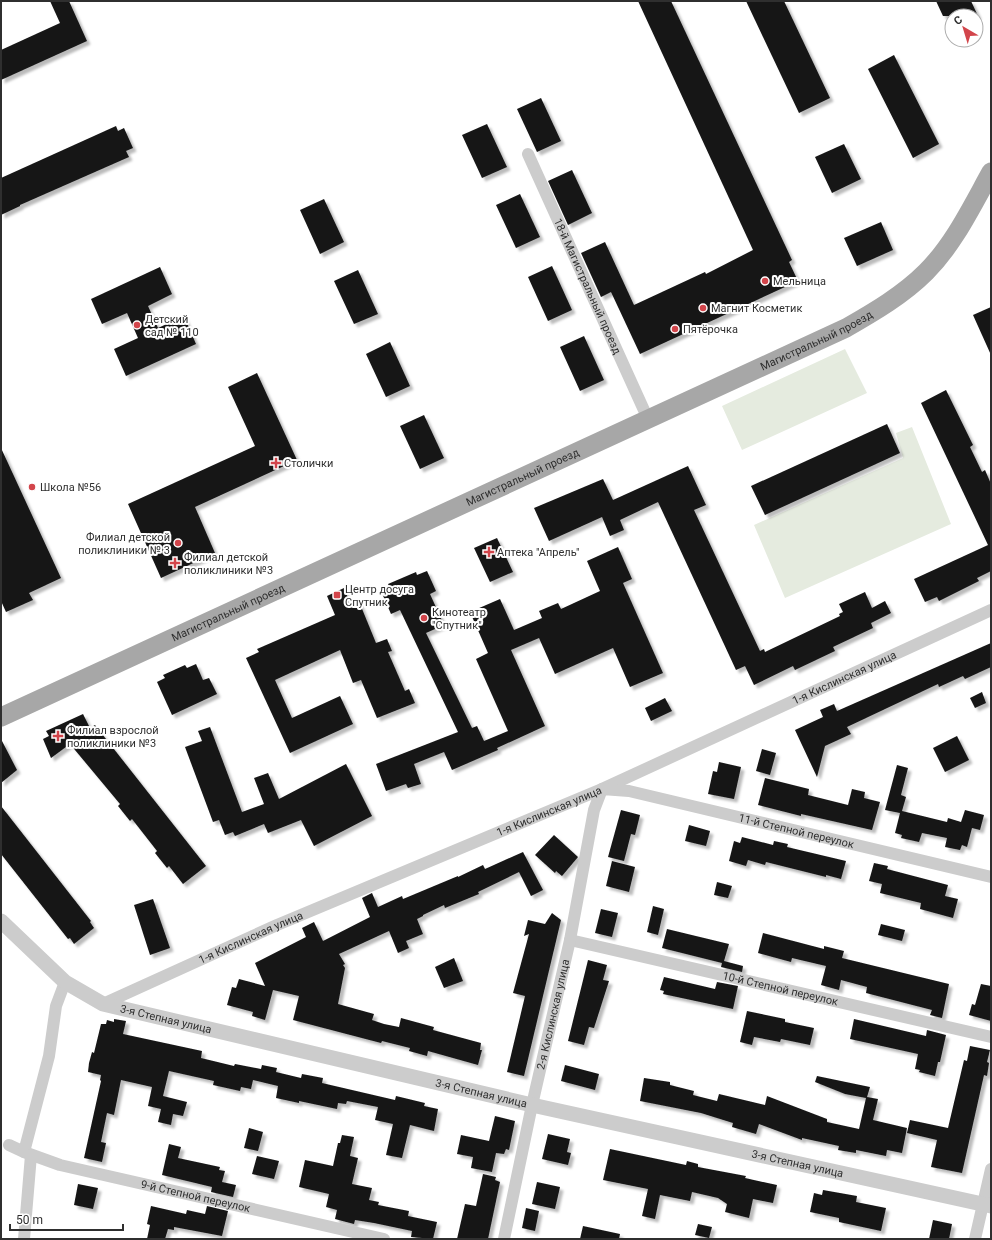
<svg xmlns="http://www.w3.org/2000/svg" width="992" height="1240" font-family="Roboto,sans-serif">
  <style>
    .green { fill: #e5ebdf }
    .building { fill: #161616; filter: url(#shadow) }
    .lines { fill: none; stroke-linecap: round; stroke-linejoin: round }
    .minor { stroke: #ccc; stroke-width: 12 }
    .tertiary { stroke: #ccc; stroke-width: 15 }
    .primary { stroke: #a7a7a7; stroke-width: 19 }
    .poi-dot { fill: #d2454b; stroke: #fff; stroke-width: 1.5 }
    .labels { text-anchor: middle; dominant-baseline: central; stroke-width: 4; stroke-linejoin: round; paint-order: stroke }
    .poi-label { font-size: 11px; fill: #2f2f2f; stroke: #fff; text-anchor: start }
    .street-label { font-size: 11px; fill: #2f2f2f; stroke: #fff }
  </style>
  <defs>
    <filter id="shadow"><feDropShadow dx="3.5" dy="3.5" stdDeviation="1" flood-color="#0004"/></filter>
  </defs>
  <rect width="100%" height="100%" fill="#fff"/>
  <path class="green" d="M845 349 867 393 742 450 722 406Z
    M912 427 951 524 785 598 754 525 903 458 896 433Z"/>
  <path class="building" d="M50 1H69L87 41 1 80V50L60 23Z
    M638 1H671L792 260 789 262 798 281 640 354 611 292 601 297 581 253 605 242 634 305 705 272 706 274 753 250Z
    M746 1H784L830 98 799 113Z
    M936 1H971L978 16H943Z
    M894 55 939 144 913 158 868 69Z
    M541 98 561 141 537 152 517 109Z
    M487 124 507 167 482 178 462 135Z
    M116 126 118 131 124 128 133 148 126 151 129 157 20 205V206L1 215V178Z
    M844 144 861 179 832 193 815 157Z
    M572 170 592 213 568 225 548 181Z
    M520 194 540 237 516 248 496 205Z
    M324 199 344 242 320 254 300 210Z
    M881 222 893 250 857 266 844 238Z
    M552 266 572 310 548 321 528 277Z
    M160 267 172 294 148 306 158 328 184 316 196 344 126 376 114 349 138 338 127 313 102 324 91 299Z
    M358 270 378 314 354 324 334 281Z
    M991 307V355L973 315Z
    M584 336 604 380 580 391 560 347Z
    M390 342 410 386 386 397 366 354Z
    M257 373 297 460 195 507 215 553 161 578 128 504 255 446 228 387Z
    M946 390 973 445 970 447 982 472 985 470 991 484V571L977 578 979 581 939 601 937 597 925 602 914 579 988 545 921 403Z
    M424 415 444 458 420 469 400 426Z
    M887 424 900 453 765 515 751 486Z
    M1 448 61 578 29 593 33 600 6 612 1 601Z
    M688 466 706 505 694 510 760 651 764 649 765 652 840 616 839 614 843 612 839 604 865 592 872 608 885 601 891 613 871 623 873 628 833 647 835 651 795 670 793 666 754 685 745 666 736 670 658 502 620 520 624 530 610 536 602 517 549 541 534 508 603 479 613 500Z
    M497 538 513 572 490 582 474 548Z
    M618 547 632 579 623 583 663 673 630 687 613 648 555 674 539 638 511 650 545 726 497 748 498 750 452 770 444 752 414 764 421 784 408 788 406 784 386 791 376 764 458 732 400 610 391 614 381 591 390 588 388 584 416 572 417 575 427 571 436 591 430 594 444 625 426 633 472 728 477 726 484 741 508 731 476 659 488 653 470 612 500 599 514 630 542 618 539 611 558 603 561 609 600 591 587 561Z
    M344 588 350 603 358 599 376 643 387 639 392 651 388 652 405 691 409 689 415 703 377 718 361 680 353 683 340 650 275 680 292 718 340 696 353 724 290 753 246 658 259 652 257 649 335 615 327 596Z
    M991 643V667L965 679 963 676 939 687 938 684 847 727 851 734 825 746 817 777 795 730 823 717 820 710 834 704 837 711Z
    M196 664 203 680 209 678 217 694 172 715 157 682 165 678 163 675 185 665 187 668Z
    M982 692 986 703 975 708 970 698Z
    M665 698 672 711 651 721 645 708Z
    M83 714 90 728 95 725 206 866 183 884 169 866 167 868 155 853 157 851 132 819 130 821 118 806 120 804 70 744 51 758 43 739 49 736 46 731Z
    M210 727 242 812 264 804 254 778 268 773 279 799 346 764 372 816 314 846 301 820 268 833 264 824 235 836 233 832 225 835 219 820 213 822 185 747 202 741 198 731Z
    M957 736 969 760 945 772 933 748Z
    M1 739 17 770 1 783Z
    M762 749 776 753 770 775 756 771Z
    M719 762 741 767 734 799 708 794 713 771 717 772Z
    M897 765 908 768 901 795 906 797 902 811 947 822 948 818 961 822 965 810 984 815 980 830 972 828 967 847 962 845 960 850 945 847 947 838 922 833 919 842 901 838 902 835 895 833 900 813 885 810Z
    M765 778 809 789 808 795 848 805 852 789 865 792 864 798 880 802 872 830 801 814V816L758 805Z
    M1 806 91 921 90 922 94 928 74 944 70 938 68 939 1 854Z
    M621 810 640 815 635 835 631 834 624 861 608 857Z
    M689 825 710 831 706 846 685 841Z
    M554 835 578 857 562 876 556 871 555 873 535 855Z
    M742 837 773 845 774 841 788 844 787 847 846 861 841 879 826 875V877L766 862 765 865 748 860 746 866 729 861 734 841 740 843Z
    M523 852 543 890 531 896 519 872 478 892 479 894 445 908 444 905 423 915V916L417 919 423 934 406 941 409 948 398 953 389 931 339 954 345 964 343 965 345 968 338 1004 374 1014 372 1020 384 1024 399 1027 401 1018 434 1027 433 1030 481 1043 480 1050H482L478 1065 428 1051 427 1056 409 1051 410 1048 382 1041 381 1043 293 1020 299 996 273 990 265 1020 252 1016 253 1012 227 1005 232 987 236 988 239 979 265 986 255 963 306 937 302 928 314 922 323 941 370 917 362 898 372 893 378 907 402 896 403 899 458 876V877L483 865 485 869Z
    M612 861 635 867 629 892 606 886Z
    M874 863 888 866 887 869 948 885 945 896 958 899 953 918 920 909 921 903 880 893 882 884 869 881Z
    M717 882 732 886 728 898 714 895Z
    M153 899 170 948 150 955 134 905Z
    M653 906 664 909 658 935 647 932Z
    M601 909 618 913 612 937 595 933Z
    M552 913 561 920 524 1076 507 1072 525 996 513 993 529 934 524 936 528 920 545 924Z
    M881 924 905 930 902 941 878 935Z
    M667 929 729 944 724 961 743 966 742 972 721 967 722 963 662 948Z
    M763 933 824 949V946L844 951 842 958 949 984 942 1018 930 1015 932 1010 866 993 867 987 841 980 839 990 821 985 826 966 792 958 791 962 758 953Z
    M454 958 463 981 444 988 435 967Z
    M588 960 607 965 603 980 609 981 594 1028 589 1027 584 1045 568 1041Z
    M664 977 715 989 717 982 738 986 733 1009 663 994 664 991 660 990Z
    M981 984 991 986V1021L969 1015 972 1004 975 1005Z
    M747 1011 785 1019V1022L814 1028 810 1045 781 1039 780 1042 754 1037 752 1045 740 1042Z
    M114 1019 126 1021 123 1034 202 1051 201 1058 234 1066 235 1064 261 1069 262 1065 277 1068 276 1072 301 1078 302 1074 323 1078 322 1083 395 1100 396 1096 425 1103 424 1106 438 1109 434 1131 410 1125 402 1158 386 1155 393 1124 375 1120 378 1107 347 1101 346 1104 338 1103 337 1109 299 1101V1103L276 1098 278 1086 253 1080 251 1089 241 1087 240 1091 213 1085 214 1081 169 1071 163 1096 187 1102 183 1116 173 1114 171 1125 158 1122 161 1109 148 1106 152 1087 121 1080 114 1115 107 1113 101 1142 106 1143 102 1162 84 1158 101 1081 100 1080 101 1075 88 1072 89 1063 92 1052 94 1053 101 1024H106L107 1020 114 1022Z
    M854 1019 926 1036 927 1030 946 1035 940 1062H938L935 1076 919 1072 920 1070 915 1069 918 1054 850 1039Z
    M970 1046 990 1050 987 1062 989 1063 987 1076 984 1075 962 1173 931 1167 937 1140 907 1133 910 1120 948 1128 964 1060 967 1061Z
    M565 1065 599 1074 595 1090 561 1081Z
    M817 1076 870 1087 867 1097 878 1099 873 1120 907 1128 902 1153 887 1150 886 1156 856 1150V1153L838 1150 839 1146 802 1138V1140L759 1124 756 1134 732 1127 733 1123 701 1113 640 1101 644 1078 670 1082V1085L694 1091 693 1095 717 1101 719 1094 765 1105 767 1096 827 1119V1122L859 1129 866 1098 845 1094 815 1082Z
    M495 1116 515 1121 509 1150 506 1149 504 1154 496 1153 492 1172 471 1168 473 1157 457 1154 461 1135 489 1141Z
    M249 1128 263 1132 258 1151 244 1148Z
    M548 1134 570 1139 567 1152 571 1153 568 1165 542 1159Z
    M342 1135 354 1137 350 1156 358 1158 352 1184 372 1188 369 1200 379 1202 378 1205 409 1211 408 1216 437 1222 433 1239 411 1237 412 1231 374 1223 355 1220 354 1224 335 1219 337 1210 326 1207 329 1194 299 1187 305 1160 333 1166 338 1143H340Z
    M169 1144 181 1147 178 1158 220 1167 219 1170 225 1171 222 1182 236 1185 233 1197 211 1192 212 1187 162 1175Z
    M610 1149 686 1165 687 1161 698 1164V1167L746 1176 745 1178 777 1185 773 1203 753 1199 749 1218 725 1212 727 1204 718 1198 692 1192 690 1201 660 1195 655 1219 642 1216 648 1189 603 1180Z
    M257 1156 279 1161 274 1179 252 1174Z
    M483 1174 496 1177 495 1180 500 1182 488 1239H457L465 1204 476 1206Z
    M537 1182 560 1187 555 1209 532 1204Z
    M78 1184 98 1188 93 1209 74 1205Z
    M823 1190 857 1196 856 1202 886 1208 881 1231 839 1222V1218L810 1212 814 1193 822 1195Z
    M151 1206 186 1214 187 1210 205 1214 207 1206 228 1211 222 1236 174 1227V1230L168 1229 165 1239H147L150 1225 147 1224Z
    M526 1208 539 1211 535 1231 522 1228Z
    M933 1220 952 1224 949 1239H929Z
    M698 1224 712 1227 709 1238 695 1235Z
    M583 1226 620 1234 619 1239H580Z"/>
  <g class="lines">
    <g class="minor">
      <path id="s1" d="M528 154 648 419"/>
      <path id="s2" d="M570 940 991 1037"/>
      <path id="s3" d="M103 1004 277 925 602 789 991 610"/>
      <path id="s4" d="M9 1145 24 1152 60 1165 384 1239"/>
      <path d="M24 1152 49 1056 56 1006 65 982"/>
      <path d="M24 1239 31 1155"/>
      <path id="s5" d="M504 1239 532 1105 570 940 594 810 602 789 629 791 991 877"/>
      <path d="M975 1239 991 1169"/>
    </g>
    <path class="tertiary" id="s6" d="M1 921 65 982 103 1004 532 1105 991 1206"/>
    <path class="primary" id="s7" d="M1 717 846 328C874 312 903 295 926 272 954 244 972 206 991 172"/>
  </g>
  <g class="poi-dot">
    <circle cx="765" cy="281" r="4"/>
    <circle cx="703" cy="308" r="4"/>
    <circle cx="137" cy="325" r="4"/>
    <circle cx="675" cy="329" r="4"/>
    <path d="M274 457h4v4h4v4h-4v4h-4v-4h-4v-4h4z"/>
    <circle cx="32" cy="487" r="4"/>
    <circle cx="178" cy="543" r="4"/>
    <path d="M487 546h4v4h4v4h-4v4h-4v-4h-4v-4h4z"/>
    <path d="M173 557h4v4h4v4h-4v4h-4v-4h-4v-4h4z"/>
    <rect x="333" y="591" width="8" height="8" rx="2"/>
    <circle cx="424" cy="618" r="4"/>
    <path d="M56 730h4v4h4v4h-4v4h-4v-4h-4v-4h4z"/>
  </g>
  <g class="labels">
    <g class="poi-label">
      <text x="773" y="281">Мельница</text>
      <text x="711" y="308">Магнит Косметик</text>
      <text x="145" y="319">Детский<tspan x="145" dy="13">сад № 110</tspan></text>
      <text x="683" y="329">Пятёрочка</text>
      <text x="284" y="463">Столички</text>
      <text x="40" y="487">Школа №56</text>
      <text x="170" y="537" text-anchor="end">Филиал детской<tspan x="170" dy="13">поликлиники № 3</tspan></text>
      <text x="497" y="552">Аптека "Апрель"</text>
      <text x="184" y="557">Филиал детской<tspan x="184" dy="13">поликлиники №3</tspan></text>
      <text x="345" y="589">Центр досуга<tspan x="345" dy="13">Спутник</tspan></text>
      <text x="432" y="612">Кинотеатр<tspan x="432" dy="13">"Спутник"</tspan></text>
      <text x="67" y="730">Филиал взрослой<tspan x="67" dy="13">поликлиники №3</tspan></text>
    </g>
    <g class="street-label">
      <text stroke="none"><textPath href="#s1" startOffset="145">18-й Магистральный проезд</textPath></text>
      <text stroke="none"><textPath href="#s7" startOffset="898">Магистральный проезд</textPath></text>
      <text stroke="none"><textPath href="#s7" startOffset="574">Магистральный проезд</textPath></text>
      <text stroke="none"><textPath href="#s7" startOffset="250">Магистральный проезд</textPath></text>
      <text stroke="none"><textPath href="#s3" startOffset="810">1-я Кислинская улица</textPath></text>
      <text stroke="none"><textPath href="#s3" startOffset="486">1-я Кислинская улица</textPath></text>
      <text stroke="none"><textPath href="#s5" startOffset="660">11-й Степной переулок</textPath></text>
      <text stroke="none"><textPath href="#s3" startOffset="162">1-я Кислинская улица</textPath></text>
      <text stroke="none"><textPath href="#s2" startOffset="216">10-й Степной переулок</textPath></text>
      <text stroke="none"><textPath href="#s5" startOffset="230">2-я Кислинская улица</textPath></text>
      <text stroke="none"><textPath href="#s6" startOffset="197">3-я Степная улица</textPath></text>
      <text stroke="none"><textPath href="#s6" startOffset="521">3-я Степная улица</textPath></text>
      <text stroke="none"><textPath href="#s6" startOffset="845">3-я Степная улица</textPath></text>
      <text stroke="none"><textPath href="#s4" startOffset="194">9-й Степной переулок</textPath></text>
    </g>
  </g>
  <rect width="992" height="1240" fill="none" stroke="#2f2f2f" stroke-width="4"/>
  <g transform="translate(964 28) rotate(322)"><circle r="19" fill="#ffffff" stroke="#acacac"/>
  <path d="M0-3L7 15L0 10L-7 15Z" fill="#d2454b"/>
  <text y="-6" font-size="11" font-weight="bold" text-anchor="middle" fill="#2f2f2f">С</text>
  </g>
  <path d="M10 1224v6h113v-6" fill="none" stroke="#2f2f2f" stroke-width="2"/>
  <text x="16" y="1224" font-size="12" fill="#2f2f2f" stroke="#ffffff" stroke-width="3" paint-order="stroke">50 m</text>
</svg>
